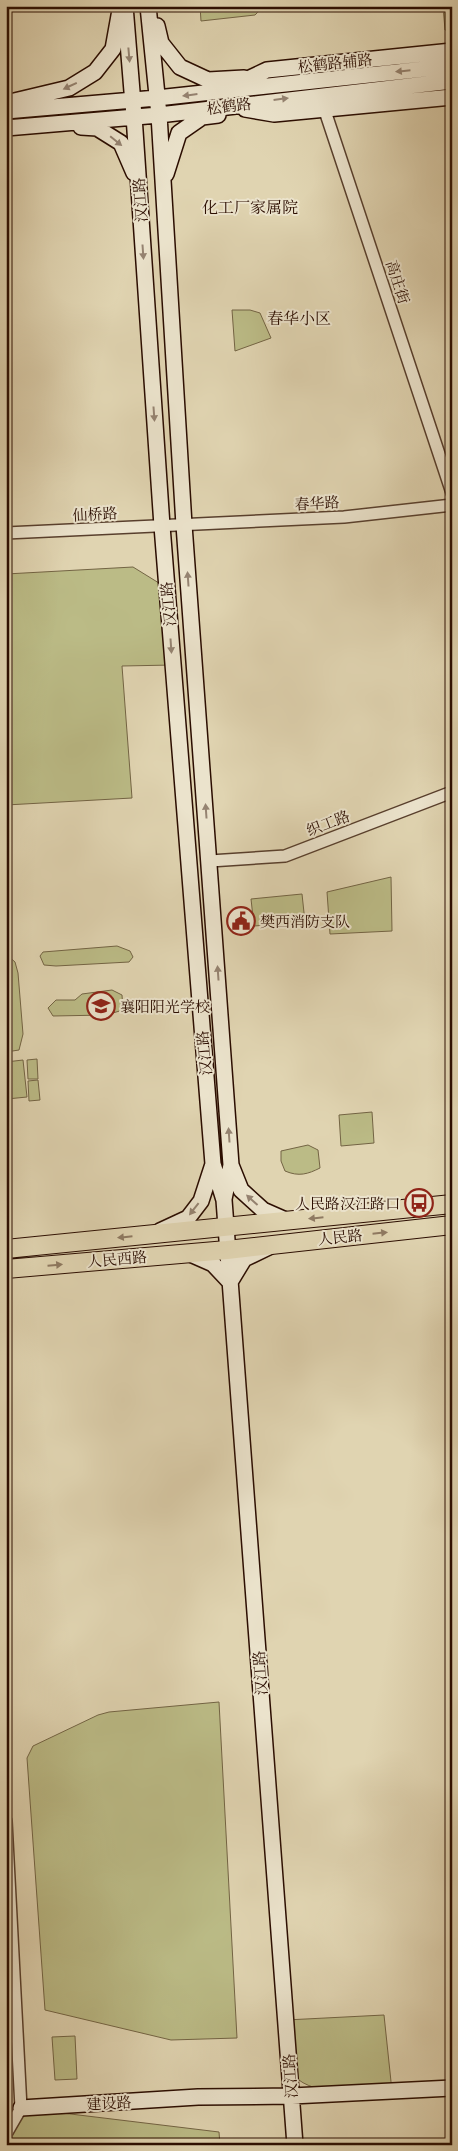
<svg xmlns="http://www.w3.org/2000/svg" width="458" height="2151" font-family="'Libre Caslon Text','Noto Serif SC',serif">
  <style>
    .green { fill: #bbbb86; stroke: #736444 }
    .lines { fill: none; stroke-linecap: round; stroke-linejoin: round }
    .street-casing { stroke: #583f2d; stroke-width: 14 }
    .secondary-casing { stroke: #2b0d01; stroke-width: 18 }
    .primary-casing { stroke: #2b0d01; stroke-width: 20 }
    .street { stroke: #ebe3cc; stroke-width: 11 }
    .secondary { stroke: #ebe3cc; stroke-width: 15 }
    .primary { stroke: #e0d4b1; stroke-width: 18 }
    .oneway { fill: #958371 }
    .oneway2 { fill: #8f7a62 }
    .labels { text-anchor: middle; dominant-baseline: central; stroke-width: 4; stroke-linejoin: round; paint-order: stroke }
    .street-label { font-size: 15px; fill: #2b0d01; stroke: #ebe3cc }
    .poi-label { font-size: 15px; fill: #2b0d01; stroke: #ebe3cc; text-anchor: start }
    .neighbourhood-label { font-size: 16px; fill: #2b0d01; stroke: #ebe3cc }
  </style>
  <rect width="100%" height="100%" fill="#e0d4b1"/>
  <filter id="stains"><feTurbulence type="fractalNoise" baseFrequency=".004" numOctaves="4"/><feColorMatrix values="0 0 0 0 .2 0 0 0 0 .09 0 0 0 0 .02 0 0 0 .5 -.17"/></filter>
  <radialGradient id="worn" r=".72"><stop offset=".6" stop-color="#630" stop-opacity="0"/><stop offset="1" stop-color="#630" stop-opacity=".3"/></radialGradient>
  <path class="green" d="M200 6H263V7L255 15 201 21Z
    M443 6H452V30H445Z
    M232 310H250L260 313 271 338 235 351Z
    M133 567 167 588 173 665 122 666 132 798 6 805V574Z
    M391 877 392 931 330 934 327 892Z
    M302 894 305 922 254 926 251 899Z
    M117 946 130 951 133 957 129 962 56 966 44 965 40 956 43 952Z
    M6 954 15 962 18 973 23 1034 19 1050 6 1052Z
    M112 990 122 995 123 1010 106 1015 53 1016 48 1008 56 1000H75L82 994Z
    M37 1059 38 1079H28L27 1060Z
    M23 1060 27 1097 7 1099 6 1062Z
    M38 1080 40 1100 29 1101 28 1081Z
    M372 1112 374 1143 341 1146 339 1115Z
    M308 1145 318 1150 320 1168C308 1174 299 1177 285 1171L281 1161V1151Z
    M219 1702 237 2038 171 2040 45 2010 27 1758 33 1746 98 1715 109 1712Z
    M384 2015 392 2091C364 2091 306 2099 290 2070 287 2063 287 2030 286 2020Z
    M75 2036 77 2079 55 2080 52 2037Z
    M21 2108 219 2132 220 2145H6V2134Z"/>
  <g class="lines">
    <defs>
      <path id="street" d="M322 102 452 493
        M6 533 344 517 452 505
        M210 861 285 856 452 792
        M6 1821 21 2108 6 2134"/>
      <path id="secondary" d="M125 6 134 116 162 526 213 1164 224 1200 295 2145
        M148 6 159 115 184 525 231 1165 224 1199
        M157 26 161 43 180 67 208 80 244 78
        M233 86 267 70 452 51
        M6 103 69 88 95 72 113 49 120 10
        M245 109 274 114 452 97
        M6 111 157 98 452 66
        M81 127 97 128 121 143 134 173
        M6 128 159 115 452 81
        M166 174 179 133 202 117 218 115
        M231 1165 241 1190 263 1210 288 1221
        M160 1231 188 1218 201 1201 213 1164
        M188 1253 213 1264 230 1282 244 1259 269 1247
        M21 2108 198 2097 292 2096 452 2088"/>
      <path id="primary" d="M6 1249 452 1204
        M6 1269 227 1250 452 1225"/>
    </defs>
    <use href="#street" class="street-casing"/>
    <use href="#secondary" class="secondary-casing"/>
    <use href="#primary" class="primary-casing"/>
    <use href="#street" class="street"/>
    <use href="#secondary" class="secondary"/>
    <use href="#primary" class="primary"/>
  </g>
  <defs><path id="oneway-solid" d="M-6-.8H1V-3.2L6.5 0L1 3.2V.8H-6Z" transform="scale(1.25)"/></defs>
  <g class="oneway">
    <use href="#oneway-solid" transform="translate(129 55) rotate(85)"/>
    <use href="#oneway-solid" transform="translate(403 71) rotate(174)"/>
    <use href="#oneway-solid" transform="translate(70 86) rotate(155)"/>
    <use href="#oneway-solid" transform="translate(190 95) rotate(173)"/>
    <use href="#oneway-solid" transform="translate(281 99) rotate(-7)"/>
    <use href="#oneway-solid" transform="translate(116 141) rotate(39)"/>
    <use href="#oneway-solid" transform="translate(143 252) rotate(86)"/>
    <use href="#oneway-solid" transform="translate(154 414) rotate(86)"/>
    <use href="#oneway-solid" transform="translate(188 579) rotate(-94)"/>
    <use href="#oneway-solid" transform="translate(171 646) rotate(86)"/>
    <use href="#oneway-solid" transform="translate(206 811) rotate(-94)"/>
    <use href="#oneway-solid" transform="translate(218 973) rotate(-94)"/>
    <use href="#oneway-solid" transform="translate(229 1135) rotate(-94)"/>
    <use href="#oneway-solid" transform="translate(252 1200) rotate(-138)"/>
    <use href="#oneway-solid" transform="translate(194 1209) rotate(128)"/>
  </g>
  <g class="oneway2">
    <use href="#oneway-solid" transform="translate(316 1218) rotate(174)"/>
    <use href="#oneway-solid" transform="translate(380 1233) rotate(-6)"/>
    <use href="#oneway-solid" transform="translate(125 1237) rotate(174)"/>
    <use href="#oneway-solid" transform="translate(55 1265) rotate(-5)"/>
  </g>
  <defs>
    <symbol id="civic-ring" viewBox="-11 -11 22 22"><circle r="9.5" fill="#ebe3cc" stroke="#8f2418" stroke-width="1.5"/><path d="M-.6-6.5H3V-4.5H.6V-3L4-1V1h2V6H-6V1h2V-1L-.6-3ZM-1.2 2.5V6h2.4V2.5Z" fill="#8f2418"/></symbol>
    <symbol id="school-ring" viewBox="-11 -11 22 22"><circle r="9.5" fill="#ebe3cc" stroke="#8f2418" stroke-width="1.5"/><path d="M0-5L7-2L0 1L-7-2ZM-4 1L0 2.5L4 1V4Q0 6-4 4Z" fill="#8f2418"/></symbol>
    <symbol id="bus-ring" viewBox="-11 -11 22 22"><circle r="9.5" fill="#ebe3cc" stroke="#8f2418" stroke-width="1.5"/><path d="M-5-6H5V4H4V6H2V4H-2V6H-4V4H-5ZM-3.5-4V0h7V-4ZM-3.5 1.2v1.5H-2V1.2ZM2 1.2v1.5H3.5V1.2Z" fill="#8f2418"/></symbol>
  </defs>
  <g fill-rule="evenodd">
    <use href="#civic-ring" x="225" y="905" width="32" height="32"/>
    <use href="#school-ring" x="85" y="990" width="32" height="32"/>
    <use href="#bus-ring" x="403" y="1187" width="32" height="32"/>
  </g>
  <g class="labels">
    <g class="street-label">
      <text transform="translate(335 63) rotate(-6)">松鹤路辅路</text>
      <text transform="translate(229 106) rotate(-7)">松鹤路</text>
      <text transform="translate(140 200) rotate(-94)">汉江路</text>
      <text transform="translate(398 282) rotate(72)">高庄街</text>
      <text transform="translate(317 503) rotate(-3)">春华路</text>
      <text transform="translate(95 514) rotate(-3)">仙桥路</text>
      <text transform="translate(168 604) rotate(-95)">汉江路</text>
      <text transform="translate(328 823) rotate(-21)">织工路</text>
      <text transform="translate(204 1053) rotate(-95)">汉江路</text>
      <text transform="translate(340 1237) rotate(-6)">人民路</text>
      <text transform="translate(117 1259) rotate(-5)">人民西路</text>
      <text transform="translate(260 1673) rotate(-94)">汉江路</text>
      <text transform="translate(290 2076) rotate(-94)">汉江路</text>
      <text transform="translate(109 2103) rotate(-3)">建设路</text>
    </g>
    <g class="poi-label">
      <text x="260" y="921">樊西消防支队</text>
      <text x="120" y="1006">襄阳阳光学校</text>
      <text x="400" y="1203" text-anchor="end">人民路汉江路口</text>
    </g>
    <g class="neighbourhood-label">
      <text x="250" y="207">化工厂家属院</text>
      <text x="299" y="318">春华小区</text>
    </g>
  </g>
  <rect width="458" height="2151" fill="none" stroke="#e0d4b1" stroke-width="25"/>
  <rect x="8" y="8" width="443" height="2136" fill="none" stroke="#2b0d01" stroke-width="2.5"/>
  <rect x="12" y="12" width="433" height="2126" fill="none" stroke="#2b0d01"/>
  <rect width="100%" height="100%" filter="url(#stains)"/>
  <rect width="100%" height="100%" fill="url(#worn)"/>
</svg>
